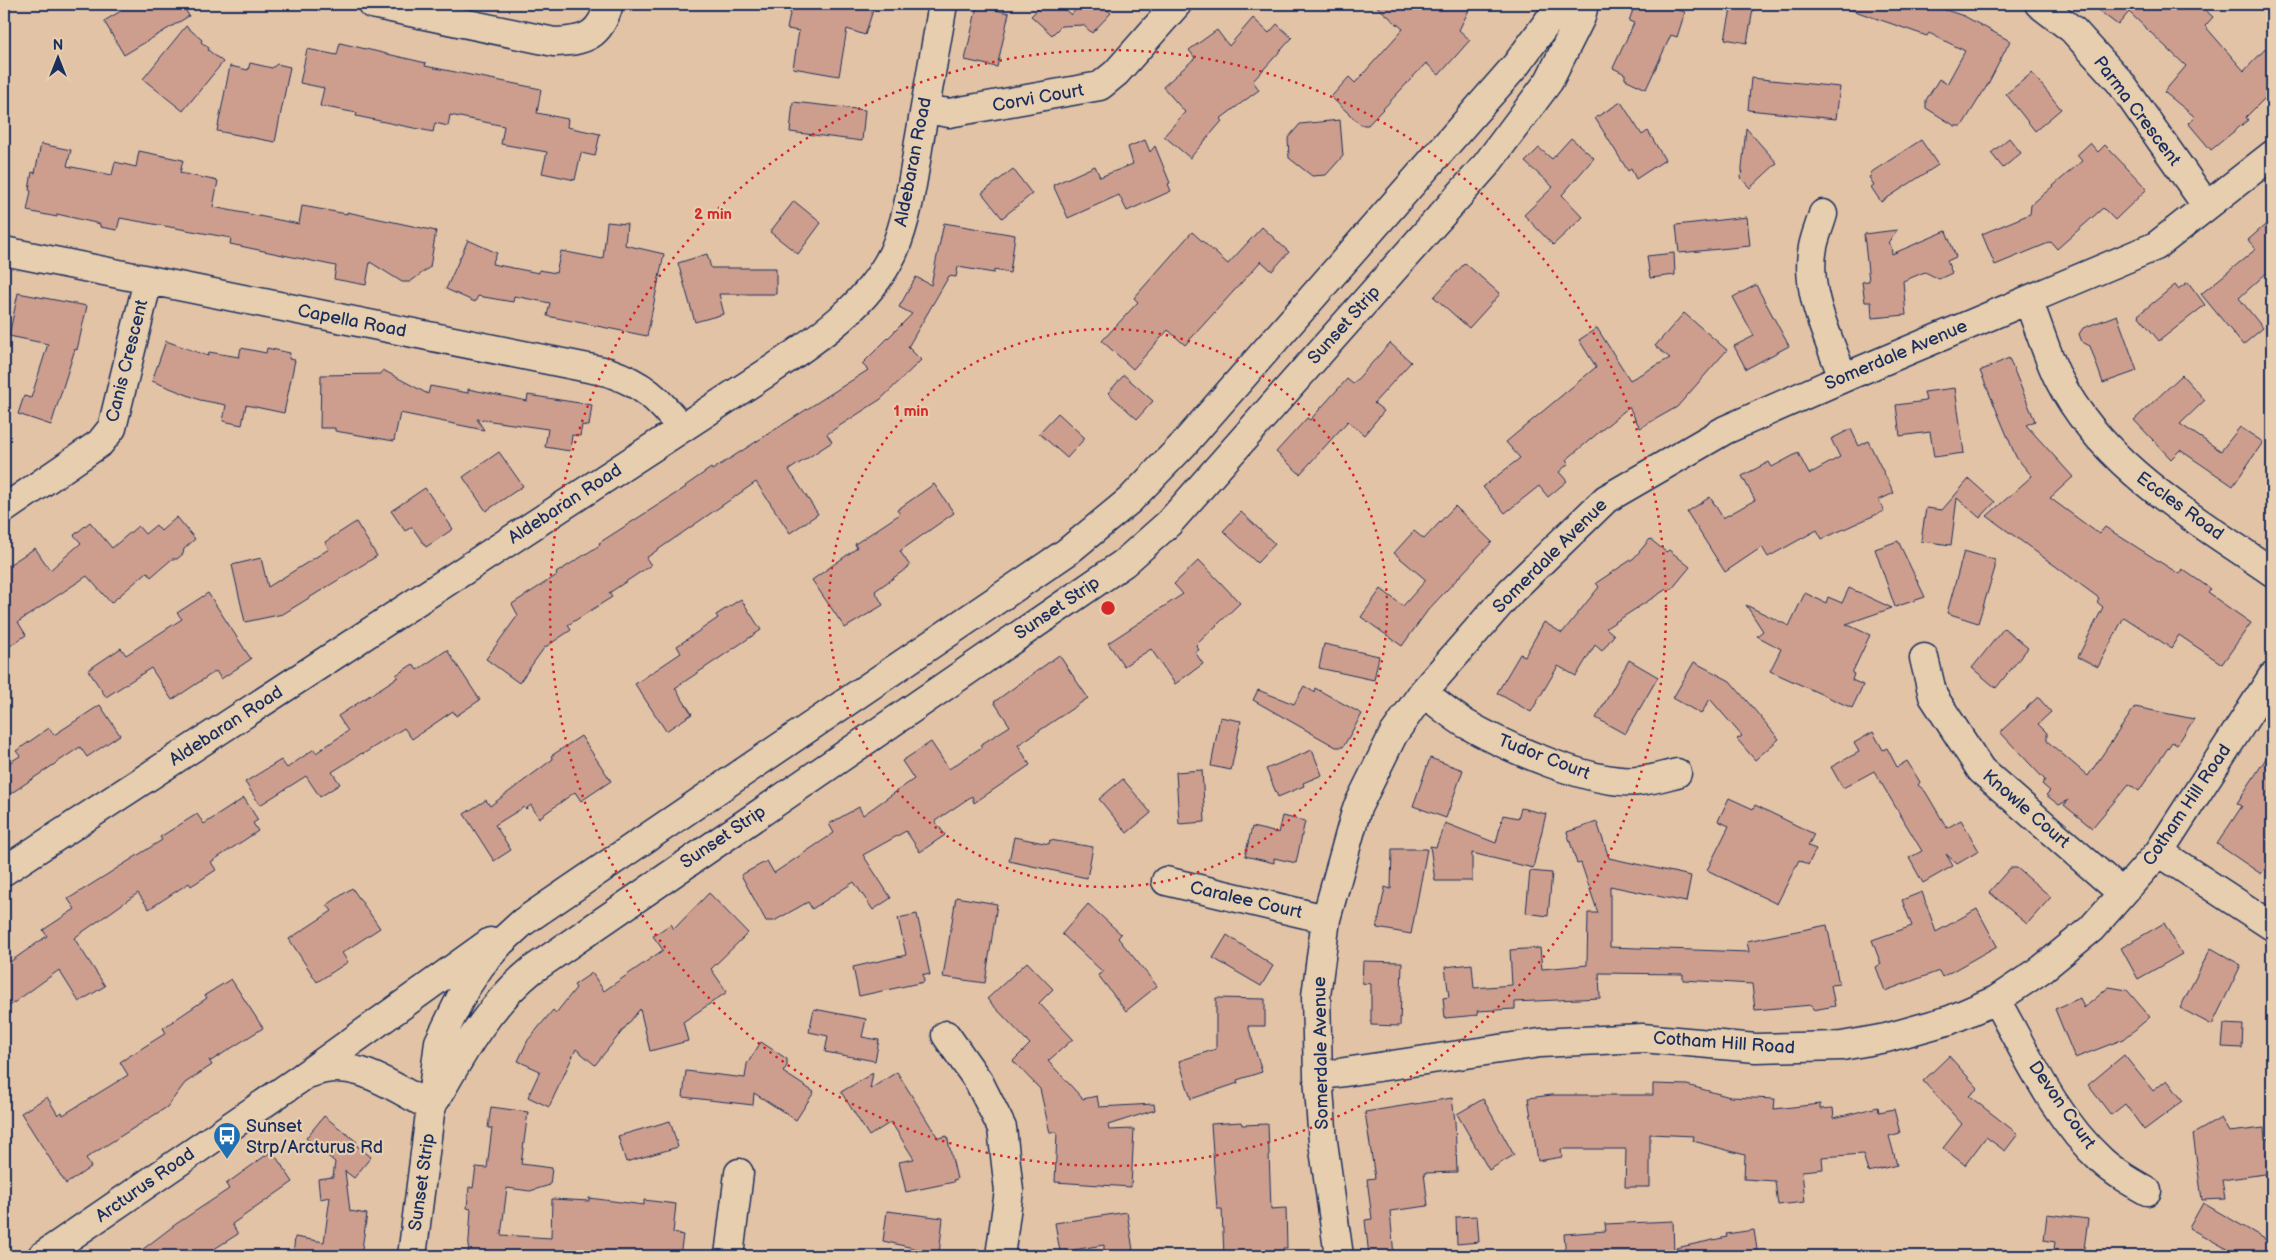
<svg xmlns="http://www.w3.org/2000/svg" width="2276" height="1260" font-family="'Balsamiq Sans',sans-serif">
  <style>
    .building { fill: #cd9e8e; stroke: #1b2f5e }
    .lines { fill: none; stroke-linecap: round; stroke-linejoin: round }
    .minor-casing { stroke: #1b2f5e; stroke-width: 31 }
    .minor { stroke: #e6ceaf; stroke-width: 28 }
    .ring { fill: none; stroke: #d62828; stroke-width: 2.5; stroke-dasharray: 2.5 5 }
    .labels { text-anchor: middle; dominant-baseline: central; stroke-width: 4.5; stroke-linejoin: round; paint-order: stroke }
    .street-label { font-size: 18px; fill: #1b2f5e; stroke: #e6ceaf }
    .poi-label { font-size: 18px; fill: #1b2f5e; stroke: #e6ceaf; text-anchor: start }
    .centre { fill: #d62828; stroke: #e6ceaf; stroke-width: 2.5 }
    .ring-label { font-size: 15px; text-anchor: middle; font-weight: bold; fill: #d62828; stroke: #e6ceaf; stroke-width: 4.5; stroke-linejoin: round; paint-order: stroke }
  </style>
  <rect width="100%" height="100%" fill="#e3c3a6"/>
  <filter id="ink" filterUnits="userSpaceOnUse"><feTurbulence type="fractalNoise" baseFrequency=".02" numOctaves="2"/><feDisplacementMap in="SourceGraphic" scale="10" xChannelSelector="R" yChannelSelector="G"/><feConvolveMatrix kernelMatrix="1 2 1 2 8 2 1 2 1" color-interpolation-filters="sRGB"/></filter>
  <g filter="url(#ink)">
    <path class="building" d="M116 4H182L189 16 124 55 104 21 121 11Z
      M792 4H813L837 8 838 4H875L865 35 847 29 839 76 793 68 799 31 787 29Z
      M1043 4H1059L1071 15 1081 4H1101L1111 13 1092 33 1083 25 1061 26 1052 35 1031 16Z
      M1374 4H1472L1459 30 1470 40 1439 75 1426 63 1368 125H1361L1331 97 1349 77 1355 83 1403 29Z
      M1635 4H1658L1685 12 1677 37 1671 35 1646 89 1625 79V74L1613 68 1634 23 1629 21Z
      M1732 4H1754L1747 43 1725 39Z
      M1844 4H1927L1964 16 2010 41 1988 84 1962 126H1955L1926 108V100L1939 79 1947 84 1965 51 1929 33 1927 36 1843 7Z
      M2090 4H2199L2213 17 2205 26 2244 71 2272 42V91L2246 117 2248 120 2211 150 2188 123 2195 117 2164 92 2186 66 2129 12 2118 25Z
      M977 6 1009 13 997 67 965 60Z
      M1253 18 1269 33 1277 24 1292 38 1253 81 1259 90 1220 119 1222 121 1190 158 1164 136 1185 112 1163 87 1195 58 1189 50 1217 30 1229 46Z
      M186 26 202 40 201 42 209 48 208 50 223 62 183 111 143 79Z
      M340 43 426 63 425 66 541 89 537 113 568 119 567 127 600 134 595 156 581 153 575 180 542 173 547 152 501 144 504 126 450 115 448 126 435 123 433 132 356 116 357 113 320 106 324 88 300 83 307 49 337 55Z
      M250 63 272 68 277 64 290 67 275 142 217 131 230 66 248 70Z
      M2032 73 2061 109 2035 131 2006 94Z
      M1751 78 1840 87 1836 119 1748 110Z
      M793 102 865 110 862 141 790 132Z
      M1621 102 1642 135 1648 131 1665 160 1636 179 1631 169 1628 171 1595 118Z
      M1340 120 1343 156 1326 175 1312 176 1289 158 1288 138 1300 124Z
      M1746 128 1777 163 1750 188 1741 178Z
      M1571 138 1594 158 1562 195 1583 217 1553 245 1524 215 1553 187 1525 162 1539 148 1552 159Z
      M2009 138 2021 153 2003 168 1991 153Z
      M1145 140 1150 152 1155 146 1170 183 1168 184 1171 191 1127 211 1119 195 1068 218 1053 185 1095 166 1100 177 1133 164 1128 147Z
      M1921 140 1938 165 1881 202 1871 187 1874 185 1869 177 1872 175 1870 173Z
      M2090 143 2098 152 2105 145 2147 189 2115 220 2103 208 2057 249 2051 242 1995 265 1982 234 2030 214 2031 205 2082 161 2077 155Z
      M41 144 71 150 67 166 112 175 115 162 136 167 139 151 183 160 180 173 218 181 213 207 299 224 302 206 347 214V212L436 231 430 267 410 282H402L370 262 366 285 334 279 336 266 230 244 231 238 120 218 117 230 100 227V224L57 214V217L27 211 31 191 29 190 32 172 35 173Z
      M1013 169 1032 194 1002 218 982 193Z
      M794 201 821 223 798 254 770 232Z
      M1747 217 1750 246 1679 253 1676 225Z
      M2272 219V268L2239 298 2263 328 2243 345 2201 294 2256 249 2248 240Z
      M607 222 627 224 625 245 664 254 647 336 547 316 550 303 514 296 513 302 478 296 475 302 446 289 468 240 497 253 492 264 539 273V270L556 273 561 251 603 259Z
      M944 223 1015 235 1010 273 994 270V273L958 267 956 277 949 276 908 347 921 360 881 399 827 434 832 442 789 470 818 514 790 533 756 482 646 558 651 565 609 593 612 597 568 625 571 630 544 648 519 683 486 659 518 615 512 604 557 575 556 573 600 545 599 543 686 487 685 486 711 468 712 470 868 370 862 364 912 314 899 307 916 277 931 285Z
      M1262 227 1289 252 1272 271 1261 261 1185 345 1168 330 1133 369 1102 341 1138 302 1134 298 1192 232 1228 264Z
      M1897 230 1888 243 1891 246 1892 254 1946 231 1956 257 1947 261 1952 273 1939 279 1925 272 1903 281 1906 315 1872 318 1871 302H1865L1862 282 1869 281 1864 234Z
      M1674 253 1675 275 1650 278 1647 256Z
      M707 254 711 268H776V294H719L724 314 695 322 678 263Z
      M1465 263 1500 294 1469 328 1434 297Z
      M2188 282 2205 305 2159 341 2138 315 2175 285 2178 289Z
      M1756 285 1789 346 1746 369 1734 346 1754 336 1733 297Z
      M18 293 87 306 77 350 75 349 51 425 18 414 24 396 31 398 48 344 9 336Z
      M1684 313 1727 350 1677 407 1640 428 1629 407 1566 460 1569 463 1559 472 1567 481 1548 497 1539 486 1505 513 1483 487 1520 458 1506 442 1596 367 1579 340 1597 328 1630 380 1670 358 1655 346Z
      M2117 315 2137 371 2103 383 2090 346 2082 342 2079 334 2083 328Z
      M166 341 208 356 209 352 239 357 241 348 266 353 267 348 290 353 289 359 295 360 284 413 246 405 242 425 223 421 226 405 200 400 152 381Z
      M1390 343 1411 362 1374 403 1384 411 1364 435 1348 421 1300 474 1276 452 1307 418 1310 420 1347 379 1353 384Z
      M2009 358 2035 421 2026 425 2073 477 2050 498 2099 534 2105 527 2179 574 2182 569 2211 589 2208 593 2251 623 2222 664 2179 635 2171 648 2124 617 2098 667 2078 657 2103 607 2097 602 2099 598 1987 516 2032 476 2016 457 1980 371Z
      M383 370 428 394 430 386 468 393V389L527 401 528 395 592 405 589 426 582 425 580 436 572 435 570 451 545 447 548 429 477 419 484 430 400 413 394 441 335 431V428H320L321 375 381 374Z
      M1124 375 1153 401 1137 419 1108 393Z
      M2182 375 2205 400 2180 424 2221 451 2240 427 2263 442 2233 486 2180 450 2171 459 2134 420Z
      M1955 388 1964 453 1934 457 1930 432 1900 436 1896 405 1926 401 1924 392Z
      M1058 413 1085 438 1067 458 1039 433Z
      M1851 429 1859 446 1868 441 1894 493 1879 500 1884 511 1822 539 1817 530 1768 557 1762 547 1725 572 1687 512 1710 497 1723 518 1755 500 1742 476 1769 462 1772 467 1798 453 1809 474 1840 457 1831 439Z
      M499 452 523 486 486 511 463 477Z
      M1969 479 1995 502 1980 518 1957 498 1951 545 1921 541 1926 508 1942 510Z
      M934 484 954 513 900 551 910 566 875 591 883 605 845 628 812 580 857 548 855 544 900 514 897 510Z
      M425 488 453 529 426 547 412 527 405 531 391 511Z
      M1455 506 1492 542 1428 610 1402 646 1361 617 1381 589 1403 606 1426 580 1394 553 1414 531 1424 539Z
      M1241 512 1275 544 1257 563 1223 531Z
      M177 517 195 539 184 549 183 554 177 559H172L151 577 147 572 111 603 87 576 18 622 26 635 4 650V568L35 548 50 570 81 543 74 535 90 522 112 548 138 526 145 534 156 525 161 531Z
      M356 522 377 556 283 614 245 622 232 565 261 558 268 587 329 549 325 542Z
      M1650 539 1666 552 1669 550 1690 567 1671 590 1668 588 1606 628 1614 635 1602 651 1595 645 1576 676 1558 666 1531 712 1497 693 1520 654 1525 656 1544 622 1562 633 1599 587 1596 583 1634 558Z
      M1898 541 1925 597 1895 607 1875 549Z
      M1964 551 1995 560V568L1978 623 1947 613Z
      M1199 560 1240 603 1196 645 1199 650 1195 652 1203 664 1175 684 1151 649 1124 666 1108 643 1183 594 1174 584Z
      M1849 588 1892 608 1846 624 1870 635 1852 673 1854 674 1852 680 1863 685 1852 708 1770 671 1781 649 1757 636 1763 631 1746 605 1789 626 1805 593 1826 603 1828 597 1842 603Z
      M208 593 251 659 221 679 216 671 172 700 151 668 106 697 88 670 121 648 126 655 182 619 177 613Z
      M741 599 761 630 675 688 692 714 666 731 635 684 681 653 677 646 718 618 716 615Z
      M2004 628 2028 648 1996 688 1972 668Z
      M1324 644 1379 656 1374 680 1319 668Z
      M447 650 480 700 456 716 453 711 412 739 404 728 363 754 362 753 332 772 340 784 320 797 306 776 260 805 245 782 281 760 287 768 314 749 316 753 348 731 338 716 398 677 396 675 413 664 417 670Z
      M1059 655 1088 698 1018 745 1030 765 974 803 972 796 935 821 945 835 920 852 906 831 863 855 891 898 873 910 854 882 812 909 808 902 774 921H766L741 875 767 861 774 873 834 833 829 824 859 807 863 815 914 779 902 761 931 742 949 769 982 747 980 745 1010 726 994 702Z
      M1629 660 1658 677 1625 734 1596 718Z
      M1694 662 1730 681 1779 739 1755 760 1737 739 1742 736 1710 699 1701 714 1673 698Z
      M1304 686 1314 692 1315 688 1362 714 1343 747H1336L1253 700 1258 690 1294 704Z
      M2038 697 2051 712 2038 724 2047 733V741L2088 776 2135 707 2194 719 2177 745 2172 742 2139 791 2129 784 2092 828 2064 805 2069 800 2059 805 2046 795 2050 791 2042 784 2045 780 2000 732Z
      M100 705 120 735 87 757 80 747 4 798V766L20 756 16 751 49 728 54 735Z
      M1220 717 1241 721 1231 770 1211 766Z
      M1873 732 1883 750 1887 748 1897 767 1907 761 1920 782 1918 785 1925 791 1947 828 1961 820 1979 851 1957 864 1946 854 1953 866 1923 883 1909 858 1922 851 1874 771 1843 788 1831 767 1859 752 1854 743Z
      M581 736 611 781 581 801 575 792 539 818 531 805 526 809 524 807 495 825 511 850 494 861 464 814 486 800 490 806 553 759 551 756Z
      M2272 749V858L2261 874 2217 844 2242 806 2237 803Z
      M1312 750 1322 775 1303 783 1304 786 1278 797 1266 769Z
      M1430 758 1463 770 1446 818 1413 806Z
      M1202 770 1205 822 1179 824 1176 772Z
      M1123 779 1151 813 1127 833 1099 799Z
      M244 798 258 820 253 823 258 831 211 862 216 870 191 886 189 883 149 909 138 893 74 938 105 986 79 1002 59 970 4 1010V966L47 936 43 930 75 909 68 899 162 840 160 837 197 814 204 824Z
      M1729 798 1753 809 1755 805 1814 834 1808 846 1816 849 1808 865 1799 860 1777 904 1707 870 1729 826 1718 821Z
      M1521 808 1546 814 1533 868 1472 853V881H1435L1430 846 1436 847 1445 823 1496 843 1503 815 1518 818Z
      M1282 816 1305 821 1296 863 1274 858V863L1245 856 1252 827 1278 833Z
      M1597 822 1609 858 1691 876 1686 902 1610 886V947L1749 952 1747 941 1827 925 1839 984 1831 985 1835 1006 1813 1010 1812 1005 1755 1010 1752 984 1683 980V974L1599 973 1600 998 1515 1002V1009L1477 1011 1478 1015 1445 1018 1443 998 1449 997 1445 967 1472 964 1474 988 1512 985 1510 950 1540 948 1542 969 1587 965 1588 913H1598L1581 863 1577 864 1567 832Z
      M1014 837 1049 844 1050 840 1093 847 1087 878 1009 861Z
      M1392 849H1427L1411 934 1377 928 1385 887 1391 889Z
      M2010 868H2017L2051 897 2027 924 1989 892Z
      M1530 871 1552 873 1548 916 1526 913Z
      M352 888 380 928 342 953 348 962 317 982 289 939 332 911 327 905Z
      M1922 892 1936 932 1977 909 1997 946 1942 977 1939 971 1885 991 1876 967 1881 964 1872 940 1912 926 1902 900Z
      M709 893 748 933 711 969 727 992 683 1022 688 1041 650 1051 640 1009 595 1065 576 1049 549 1107 528 1097 540 1071 518 1061 528 1040 553 1010 556 1013 576 988 574 985 592 973 604 991 663 950 653 936 671 924 674 929Z
      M956 897 997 904 985 983 943 977Z
      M1088 904 1121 934 1118 938 1157 986 1126 1011 1098 975 1103 972 1062 934Z
      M917 914 930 975 923 974 924 982 859 996 853 967 906 955 898 918Z
      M2164 923 2182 954 2138 979 2121 948Z
      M1227 935 1273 966 1261 986 1213 958Z
      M2211 948 2241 965 2212 1025 2180 1008Z
      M1363 961 1402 962 1400 1026 1371 1025V984L1362 983Z
      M1027 962 1053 989 1039 1003 1073 1039 1048 1061 1083 1099 1097 1096 1099 1107 1154 1104 1155 1110 1108 1125 1109 1130 1134 1129 1131 1187 1055 1182 1057 1132 1050 1133 1040 1089 1013 1061 1030 1044 987 999Z
      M231 979 263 1028 211 1061 209 1060 212 1065 185 1083 167 1107 86 1158 91 1167 66 1184 21 1113 47 1097 58 1115 62 1112 63 1115 128 1075 120 1062 166 1033 163 1028 207 998 205 995Z
      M2109 987 2127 990 2150 1017 2124 1039 2075 1058 2055 1009 2080 998 2084 1008Z
      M1216 998 1265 999V1026H1248L1262 1072 1237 1080 1238 1083 1191 1099 1179 1061 1216 1049Z
      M814 1009 866 1019 862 1037 879 1040 875 1061 825 1052 828 1036 809 1032Z
      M2224 1024 2243 1025 2242 1048 2222 1047Z
      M761 1042 787 1059V1066L783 1072 814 1092 796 1120 754 1093 753 1105 683 1097 686 1071 745 1078 747 1064Z
      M2124 1055 2153 1091 2167 1080 2183 1101 2144 1130 2125 1104 2111 1115 2088 1085Z
      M1949 1056 1978 1088 1969 1096 2018 1134 2005 1151 1986 1137 1965 1165 1943 1148 1962 1124 1923 1081Z
      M897 1072 938 1138 947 1136 957 1179 953 1180 954 1182 906 1192 899 1162 914 1159 891 1122 869 1136 841 1092 873 1073 870 1089Z
      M1653 1084 1687 1085 1730 1097 1775 1099 1774 1109 1820 1104V1109L1833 1108 1834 1118 1878 1107 1879 1112 1894 1109 1900 1133 1889 1136 1897 1165 1868 1172 1863 1154 1822 1157 1823 1169 1802 1171 1805 1202 1778 1205 1775 1181 1744 1179 1745 1155 1693 1141 1694 1136 1650 1134V1187H1625L1626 1149H1561L1562 1157 1538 1161 1528 1098 1552 1095H1653Z
      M1452 1098 1455 1121 1457 1172 1424 1173 1428 1206 1390 1211 1394 1256H1369L1365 1220 1372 1219 1367 1179 1375 1178 1365 1112Z
      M1483 1099 1514 1155 1489 1170 1457 1114Z
      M491 1107 528 1112 521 1164 552 1168 550 1185 530 1191 507 1188 501 1235 551 1238 552 1199 589 1201V1198L644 1205V1200L676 1204 673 1233 683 1235 680 1256H468L471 1209 467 1208 469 1187 473 1188 476 1167 487 1168 492 1128H488Z
      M324 1116 357 1142 355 1144 371 1157 354 1178 345 1171 350 1211 367 1214 361 1256H293L295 1237 324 1242 330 1197 320 1199 318 1179 333 1177 335 1162 306 1138Z
      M2221 1118 2229 1132 2264 1128 2265 1139 2272 1138V1173L2222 1180 2225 1199 2202 1200 2193 1134Z
      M670 1121 678 1147 626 1162 618 1136Z
      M1241 1122 1242 1125 1268 1124 1271 1209 1286 1208 1287 1248H1283V1256H1224L1222 1209H1217L1211 1124Z
      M272 1151 293 1182 232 1224 238 1234 203 1256H134L176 1224 229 1189 226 1184Z
      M2203 1203 2272 1243V1256H2240L2189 1228Z
      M887 1211 943 1218 939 1254 883 1241Z
      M1127 1212 1133 1250H1131V1256H1104V1245L1060 1252 1055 1223Z
      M2047 1214 2088 1219 2083 1256H2053L2055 1242 2044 1240Z
      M1477 1216 1479 1242 1457 1244 1456 1217Z
      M1673 1221 1674 1256H1566L1564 1234 1606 1231 1605 1224Z
      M1754 1230 1758 1256H1677L1676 1248 1727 1237 1726 1234Z"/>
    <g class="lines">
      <defs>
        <path id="minor" d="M372 4 554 42C586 41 600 36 609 4
          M2039 4 2073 30 2120 82 2206 205
          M925 109 949 113 1100 86 1116 73 1177 4
          M1823 214C1820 225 1815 236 1813 247 1804 291 1829 338 1843 378
          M4 251 608 372C643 384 659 399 681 428
          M2028 300C2038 325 2046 353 2058 378 2103 467 2193 517 2272 572
          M4 509 100 443 112 428 148 280
          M1924 658 1933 696 1981 770 2122 893
          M1423 692C1437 703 1451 715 1466 724 1506 747 1593 786 1639 781 1652 780 1665 776 1677 773
          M2159 852 2272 926
          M4 871 771 370C817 339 868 305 893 253 908 219 913 179 919 142 927 96 935 50 943 4
          M1166 881 1326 919
          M1996 1000C2027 1055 2055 1118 2102 1161 2115 1173 2131 1182 2147 1191
          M946 1035 979 1082 1002 1128 1009 1191 1000 1256
          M311 1073C355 1055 394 1089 432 1107
          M1318 1076 1540 1043 1642 1038 1756 1048 1842 1046 1886 1038 1950 1020 1996 1000 2042 969 2091 929 2159 852 2272 677
          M436 1099C463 1051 489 1005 532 970L1124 563 1169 523 1486 165 1549 81 1581 17 1584 4
          M42 1256 298 1080 490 942
          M412 1256 439 1042 465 989 481 965 500 943 523 922 1067 552 1130 500 1183 445 1516 65 1561 4
          M729 1256 739 1173
          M1339 1256 1323 1142 1318 1076 1316 996 1326 919 1357 808 1393 735 1423 692 1511 591 1606 499 1725 430 1850 375 2156 246 2272 155"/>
      </defs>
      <use href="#minor" class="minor-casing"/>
      <use href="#minor" class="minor"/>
    </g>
  </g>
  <g class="ring">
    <circle cx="1108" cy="608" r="279"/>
    <circle cx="1108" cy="608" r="558"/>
  </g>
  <defs>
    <symbol id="bus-pin" viewBox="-11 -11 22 30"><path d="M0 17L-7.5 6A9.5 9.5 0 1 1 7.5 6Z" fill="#1f6fb2" stroke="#e6ceaf"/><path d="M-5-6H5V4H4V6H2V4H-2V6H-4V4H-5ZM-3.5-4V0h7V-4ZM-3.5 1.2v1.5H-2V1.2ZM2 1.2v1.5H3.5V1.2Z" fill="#fff"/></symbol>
  </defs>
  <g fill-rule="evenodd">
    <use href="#bus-pin" x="211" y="1120" width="32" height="43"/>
  </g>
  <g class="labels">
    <g class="street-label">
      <text transform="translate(1038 98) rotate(-10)">Corvi Court</text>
      <text transform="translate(2137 111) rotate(53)">Parma Crescent</text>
      <text transform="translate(913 162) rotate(-79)">Aldebaran Road</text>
      <text transform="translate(352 321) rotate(11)">Capella Road</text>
      <text transform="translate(1344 325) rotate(-48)">Sunset Strip</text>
      <text transform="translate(1896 355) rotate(-23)">Somerdale Avenue</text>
      <text transform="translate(127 361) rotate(-76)">Canis Crescent</text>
      <text transform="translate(565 504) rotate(-33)">Aldebaran Road</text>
      <text transform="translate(2180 506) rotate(36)">Eccles Road</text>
      <text transform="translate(1550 556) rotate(-45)">Somerdale Avenue</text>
      <text transform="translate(1057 608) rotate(-34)">Sunset Strip</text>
      <text transform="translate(226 726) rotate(-33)">Aldebaran Road</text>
      <text transform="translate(1544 757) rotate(21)">Tudor Court</text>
      <text transform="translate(2187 805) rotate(-56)">Cotham Hill Road</text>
      <text transform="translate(2026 809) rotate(41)">Knowle Court</text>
      <text transform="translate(723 837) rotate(-34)">Sunset Strip</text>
      <text transform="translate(1246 900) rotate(13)">Caralee Court</text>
      <text transform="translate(1724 1043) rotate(4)">Cotham Hill Road</text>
      <text transform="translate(1321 1053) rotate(-91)">Somerdale Avenue</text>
      <text transform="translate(2062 1105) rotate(55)">Devon Court</text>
      <text transform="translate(422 1182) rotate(-82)">Sunset Strip</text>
      <text transform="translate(145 1185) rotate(-35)">Arcturus Road</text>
    </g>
    <g class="poi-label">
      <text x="246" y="1126">Sunset<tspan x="246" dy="21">Strp/Arcturus Rd</tspan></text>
    </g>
  </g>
  <circle cx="1108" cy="608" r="8" class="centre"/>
  <g class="ring-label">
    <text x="713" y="219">2 min</text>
    <text x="911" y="416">1 min</text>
  </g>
  <rect width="2276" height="1260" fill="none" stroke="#e6ceaf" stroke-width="20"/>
  <rect x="10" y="10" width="2256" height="1240" fill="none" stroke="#1b2f5e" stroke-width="2" filter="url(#ink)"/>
  <g transform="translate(58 58)" stroke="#e6ceaf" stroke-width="4" paint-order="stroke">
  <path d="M0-4L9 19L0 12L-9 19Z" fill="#1b2f5e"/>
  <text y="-8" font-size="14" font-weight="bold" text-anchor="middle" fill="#1b2f5e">N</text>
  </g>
</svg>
